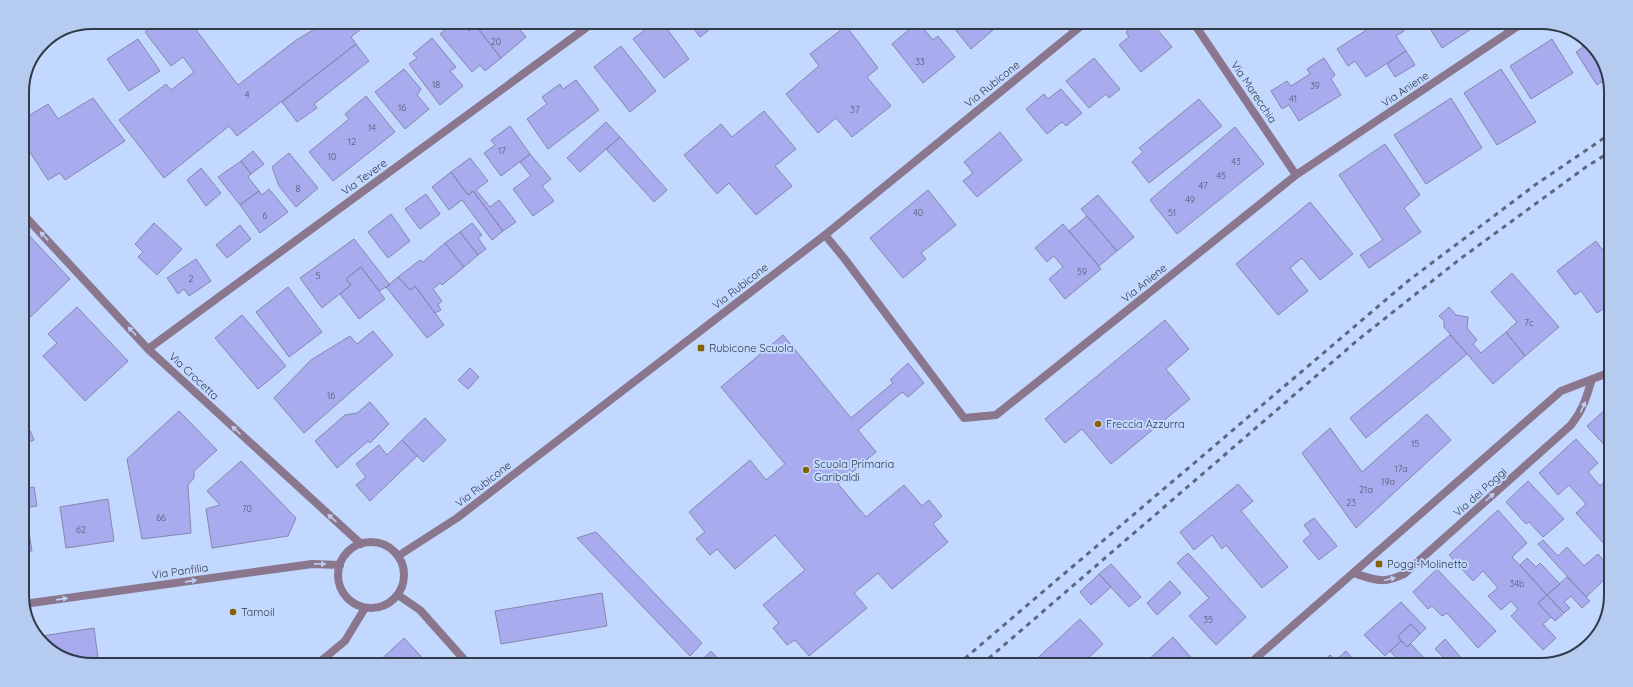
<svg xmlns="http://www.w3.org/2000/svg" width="1633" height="687" font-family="Quicksand,sans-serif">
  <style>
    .building { fill: #a8abed; stroke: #8587ae }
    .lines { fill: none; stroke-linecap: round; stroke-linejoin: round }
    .pedestrian { stroke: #8a768d; stroke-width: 8 }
    .minor { stroke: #8a768d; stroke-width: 8 }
    .tertiary { stroke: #8a768d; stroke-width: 8 }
    .rail { stroke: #5b687e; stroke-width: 3; stroke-dasharray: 5 5; stroke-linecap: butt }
    .oneway { fill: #bccef3 }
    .poi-dot { fill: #886100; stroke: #c2d8fe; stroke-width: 1.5 }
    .labels { text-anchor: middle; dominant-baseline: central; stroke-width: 4; stroke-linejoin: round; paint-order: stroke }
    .number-label { font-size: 9px; fill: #4f5672 }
    .street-label { font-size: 11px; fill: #313a49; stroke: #c2d8fe }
    .poi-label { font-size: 11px; fill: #313a49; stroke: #c2d8fe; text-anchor: start }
    .rim { fill: none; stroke: #313a49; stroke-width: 2 }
  </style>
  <rect width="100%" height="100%" fill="#c2d8fe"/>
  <path class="building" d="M158 22H190L238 85 295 41 326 22H370L351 37 356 44 237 136 229 126 164 178 119 120 166 84 171 90 194 72 183 57 171 66 145 32Z
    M455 22H462L469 31 476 26 501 58 485 71 480 65 472 72 440 34Z
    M481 22H514L526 37 501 58 476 26Z
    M655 22H662L689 59 664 78 633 39Z
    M689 22H719L700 37Z
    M918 22 933 40 938 36 955 57 923 83 892 44Z
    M949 22H998L1000 24 971 49Z
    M1138 22H1151L1172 47 1141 72 1119 45 1129 37 1126 32Z
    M1379 22H1398L1404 31 1396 36 1406 51 1366 77 1355 61 1348 66 1337 49Z
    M1426 22H1482L1442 48Z
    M846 26 878 68 867 77 891 106 852 137 836 118 818 133 786 94 819 66 810 54Z
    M1574 32 1597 50 1607 78 1597 85 1576 52 1583 47Z
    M432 38 456 67 450 71 463 86 440 105 409 64 417 58 413 54Z
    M138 39 160 71 129 91 107 59Z
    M1552 39 1573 73 1531 99 1510 66Z
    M356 44 369 61 314 104 317 108 297 122 282 102Z
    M621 46 656 91 630 112 594 67Z
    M1406 51 1415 65 1395 77 1387 64Z
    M1094 58 1120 89 1109 98 1106 94 1089 108 1066 81Z
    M1324 58 1335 75 1331 79 1341 95 1299 121 1289 105 1282 109 1271 91 1287 81 1291 86 1310 74 1307 69Z
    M404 69 421 89 417 95 429 109 405 129 375 92Z
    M1501 69 1536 122 1497 145 1464 93Z
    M576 80 599 110 548 149 527 119 547 104 542 97 560 84 563 89Z
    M1061 89 1082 113 1066 126 1062 122 1047 134 1026 109 1044 94 1048 99Z
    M366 96 395 132 333 181 309 152 349 119 345 114Z
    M93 98 125 141 65 180 60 173 48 180 22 140V120L48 104 58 119Z
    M1451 98 1482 148 1426 184 1394 135Z
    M1199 99 1222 126 1149 183 1132 162 1143 152 1139 148Z
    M764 111 796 149 775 166 792 186 756 215 729 183 717 194 684 155 721 124 732 137Z
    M606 122 620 137 580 172 567 158Z
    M510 126 530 154 501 176 484 153 495 145 491 140Z
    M1235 127 1264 164 1177 234 1150 200Z
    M1000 132 1022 160 977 197 963 181 973 173 964 162Z
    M620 137 667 190 654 202 606 149Z
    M1385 144 1420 195 1404 208 1421 232 1369 268 1360 255 1383 240 1339 175Z
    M253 151 264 164 251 174 241 161Z
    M289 153 318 188 296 207 279 186 272 167Z
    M530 154 551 179 542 186 554 201 533 216 513 189 531 176 520 162Z
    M470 158 488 181 476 190 490 207 499 200 516 222 503 231 473 191 468 195 451 172Z
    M241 161 251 174 248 177 259 191 240 205 218 177Z
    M201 168 221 193 206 206 187 180Z
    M451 172 468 195 473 191 503 231 492 240 462 200 449 210 432 187Z
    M269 189 288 212 260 233 240 205 259 191 262 195Z
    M928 190 956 225 921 253 926 259 903 278 870 238Z
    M426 194 440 214 420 229 405 209Z
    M1098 195 1134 237 1117 251 1081 209Z
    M1310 202 1353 254 1320 280 1302 258 1290 268 1308 291 1278 315 1236 264Z
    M391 214 410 241 388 258 368 232Z
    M1087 216 1117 251 1099 266 1069 231Z
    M154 223 182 249 157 275 138 257 143 252 135 244Z
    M472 223 482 235 478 238 486 249 478 255 460 232Z
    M1063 224 1101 269 1065 299 1049 279 1063 267 1054 256 1047 262 1035 248Z
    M240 225 251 239 227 258 216 245Z
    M22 228 70 279 22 325Z
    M460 232 478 255 464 267 445 243Z
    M354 239 390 285 379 291 361 267 346 279 351 285 322 308 300 278Z
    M1596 241 1609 259V305L1597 313 1581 291 1575 295 1557 271Z
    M445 243 464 267 442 285 440 283 433 289 442 301 438 305 441 310 435 313 415 286 410 290 398 277 420 260 423 262Z
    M196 259 211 281 189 296 184 289 178 294 167 278Z
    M361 267 385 299 359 319 340 294 351 285 346 279Z
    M1512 273 1559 327 1525 356 1506 332 1517 322 1491 292Z
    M398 277 410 290 415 286 444 325 427 338 386 287Z
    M288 287 322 332 289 357 256 312Z
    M77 307 128 361 85 401 43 356 57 343 48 334Z
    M1449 307 1456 315 1468 317 1467 328 1477 340 1473 344 1481 353 1506 332 1525 356 1493 384 1444 327V321L1439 316Z
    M242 315 286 366 258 389 215 338Z
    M1165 320 1189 349 1166 369 1190 399 1111 464 1082 429 1065 443 1045 419Z
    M373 331 393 355 304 433 274 398 311 360 350 336 357 344Z
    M783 335 851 418 893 383 890 380 908 363 924 383 908 397 902 392 858 430 876 452 838 484 866 517 904 485 922 506 929 500 942 516 933 524 948 542 892 589 878 573 854 593 867 608 809 656 795 640 787 645 773 628 779 623 763 605 805 570 775 535 735 569 717 549 710 555 696 539 705 532 689 512 750 460 766 480 785 464 721 387Z
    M1450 335 1467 354 1366 438 1350 418Z
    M470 368 479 377 468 389 458 380Z
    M370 402 389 424 370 443 368 441 337 468 315 441 345 415 357 413Z
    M1608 407 1607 448 1587 426Z
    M179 411 217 450 194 471V478L188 485 191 533 142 539 127 459Z
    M22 412 34 440 22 445Z
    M1427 414 1451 440 1356 528 1302 453 1330 428 1362 472Z
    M425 418 446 440 423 462 402 440Z
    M1576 439 1598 463 1588 472 1600 486 1607 480 1606 546 1576 513 1586 504 1569 485 1558 495 1539 473Z
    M402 440 417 456 370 501 356 485 366 477 356 464 379 445 387 455Z
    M241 461 296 518 288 536 212 548 206 509 220 505 207 491Z
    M1528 481 1564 519 1543 537 1529 522 1526 524 1506 502Z
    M1238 484 1253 501 1241 511 1288 567 1262 588 1226 545 1222 549 1212 535 1194 550 1180 532Z
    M34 487 37 506 25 508 32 551 22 552V489Z
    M108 499 114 541 66 548 60 507Z
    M1498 510 1527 543 1512 557 1547 595 1538 603 1551 617 1543 624 1556 638 1543 650 1511 616 1518 609 1511 601 1501 610 1488 596 1498 588 1483 571 1473 581 1449 555Z
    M1314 518 1337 546 1319 560 1303 541 1311 534 1304 525Z
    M596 532 702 643 690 656 577 538Z
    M1543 540 1558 556 1567 547 1584 566 1598 554 1606 563V578L1586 597 1538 544Z
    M1188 553 1246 617 1216 645 1189 616 1209 598 1177 563Z
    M1527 558 1536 567 1540 563 1560 584 1547 595 1520 565Z
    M1111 564 1141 597 1129 607 1099 574Z
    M1437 569 1496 631 1478 648 1447 613 1442 616 1432 606 1428 609 1413 592Z
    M1099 574 1111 587 1091 605 1080 592Z
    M1567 577 1590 601 1582 608 1571 596 1564 602 1570 608 1564 613 1547 595Z
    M1170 581 1181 593 1157 615 1147 603Z
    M602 593 607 626 501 644 495 611Z
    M1547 595 1564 613 1555 621 1538 603Z
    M1401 602 1426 628 1420 634 1411 624 1398 636 1401 641 1385 656 1364 635Z
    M1080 619 1103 644 1081 665H1030Z
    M1411 624 1420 634 1407 647 1398 636Z
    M94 628 99 665 65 660 43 642 42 636Z
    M1173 637 1194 661 1189 665H1145L1144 664Z
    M404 638 429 665H375Z
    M1445 639 1462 659 1455 665H1451L1435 649Z
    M1401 641 1407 647 1411 644 1427 661 1423 665H1403L1390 651Z
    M711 651 724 665H701L699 663Z
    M1346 651 1358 665H1319L1330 655 1336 660Z
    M1462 659 1469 665H1455Z"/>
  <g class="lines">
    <path class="pedestrian" d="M825 235 844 258 964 418 996 415 1144 297"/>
    <path class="minor" d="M1193 22 1296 175
      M22 213 148 349 361 544
      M1144 297 1296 175 1524 22
      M148 349 594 22
      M1353 573C1374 579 1382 585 1404 574L1571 425C1584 408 1586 398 1592 379
      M398 595 420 610 469 665
      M316 665 345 641 365 608
      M1248 665 1561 391 1608 373"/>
    <path class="tertiary" d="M338 575a33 33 0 1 1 66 0a33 33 0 1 1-66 0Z
      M398 556 457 518 825 235 1086 22
      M24 604 312 564 340 565"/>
    <path class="rail" d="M957 665 1408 281 1535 185 1610 134
      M981 665 1359 339 1460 259 1586 167 1610 152"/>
  </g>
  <defs><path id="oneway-solid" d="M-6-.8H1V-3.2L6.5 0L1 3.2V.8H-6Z"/></defs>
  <g class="oneway">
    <use href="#oneway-solid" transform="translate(44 236) rotate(-133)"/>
    <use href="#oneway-solid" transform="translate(132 331) rotate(-133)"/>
    <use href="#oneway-solid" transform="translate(1583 407) rotate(-65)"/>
    <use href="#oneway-solid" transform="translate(236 430) rotate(-137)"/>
    <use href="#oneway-solid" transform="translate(1490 497) rotate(-42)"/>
    <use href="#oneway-solid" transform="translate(332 518) rotate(-138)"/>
    <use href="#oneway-solid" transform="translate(320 564) rotate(1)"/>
    <use href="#oneway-solid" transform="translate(1390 579) rotate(-14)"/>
    <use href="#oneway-solid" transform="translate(191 581) rotate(-8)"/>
    <use href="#oneway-solid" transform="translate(62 599) rotate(-8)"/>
  </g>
  <g class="poi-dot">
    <rect x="697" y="344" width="8" height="8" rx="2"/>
    <circle cx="1098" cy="424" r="4"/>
    <circle cx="806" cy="470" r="4"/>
    <rect x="1375" y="560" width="8" height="8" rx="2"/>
    <circle cx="233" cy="612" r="4"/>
  </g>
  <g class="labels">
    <g class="number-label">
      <text x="496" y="41">20</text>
      <text x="920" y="61">33</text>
      <text x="436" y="84">18</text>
      <text x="1315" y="85">39</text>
      <text x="247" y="94">4</text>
      <text x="1293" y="98">41</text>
      <text x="402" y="107">16</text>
      <text x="855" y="109">37</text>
      <text x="372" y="127">14</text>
      <text x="352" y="141">12</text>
      <text x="502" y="150">17</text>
      <text x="332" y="156">10</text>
      <text x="1236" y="161">43</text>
      <text x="1221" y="175">45</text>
      <text x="1203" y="185">47</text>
      <text x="298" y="188">8</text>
      <text x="1190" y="199">49</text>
      <text x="918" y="212">40</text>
      <text x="1172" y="212">51</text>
      <text x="265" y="215">6</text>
      <text x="1082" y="271">59</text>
      <text x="318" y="275">5</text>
      <text x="191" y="278">2</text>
      <text x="1529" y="322">7c</text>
      <text x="331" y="395">16</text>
      <text x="1415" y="443">15</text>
      <text x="1401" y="468">17a</text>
      <text x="1388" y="481">19a</text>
      <text x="1366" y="489">21a</text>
      <text x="1351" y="502">23</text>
      <text x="247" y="508">70</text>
      <text x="161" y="517">66</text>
      <text x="81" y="529">62</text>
      <text x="1517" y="583">34b</text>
      <text x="1208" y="619">35</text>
    </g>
    <g class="street-label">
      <text transform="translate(992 84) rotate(-39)">Via Rubicone</text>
      <text transform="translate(1405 89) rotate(-34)">Via Aniene</text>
      <text transform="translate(1254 92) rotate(56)">Via Marecchia</text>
      <text transform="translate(364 177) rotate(-36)">Via Tevere</text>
      <text transform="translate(1144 283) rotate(-39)">Via Aniene</text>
      <text transform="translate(740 286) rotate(-38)">Via Rubicone</text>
      <text transform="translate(194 376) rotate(43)">Via Crocetta</text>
      <text transform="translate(483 484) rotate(-38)">Via Rubicone</text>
      <text transform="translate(1480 492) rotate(-42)">Via dei Poggi</text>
      <text transform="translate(180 571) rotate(-8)">Via Panfilia</text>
    </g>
    <g class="poi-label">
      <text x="709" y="348">Rubicone Scuola</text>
      <text x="1106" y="424">Freccia Azzurra</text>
      <text x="814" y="464">Scuola Primaria<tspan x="814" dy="13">Garibaldi</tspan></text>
      <text x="1387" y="564">Poggi-Molinetto</text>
      <text x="241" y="612">Tamoil</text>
    </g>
  </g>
  <path d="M0 0H1633V687H0ZM92 29H1541A63 63 0 0 1 1604 92V595A63 63 0 0 1 1541 658H92A63 63 0 0 1 29 595V92A63 63 0 0 1 92 29Z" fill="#b6cbf0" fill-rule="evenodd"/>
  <path class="rim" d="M92 29H1541A63 63 0 0 1 1604 92V595A63 63 0 0 1 1541 658H92A63 63 0 0 1 29 595V92A63 63 0 0 1 92 29Z"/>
</svg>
